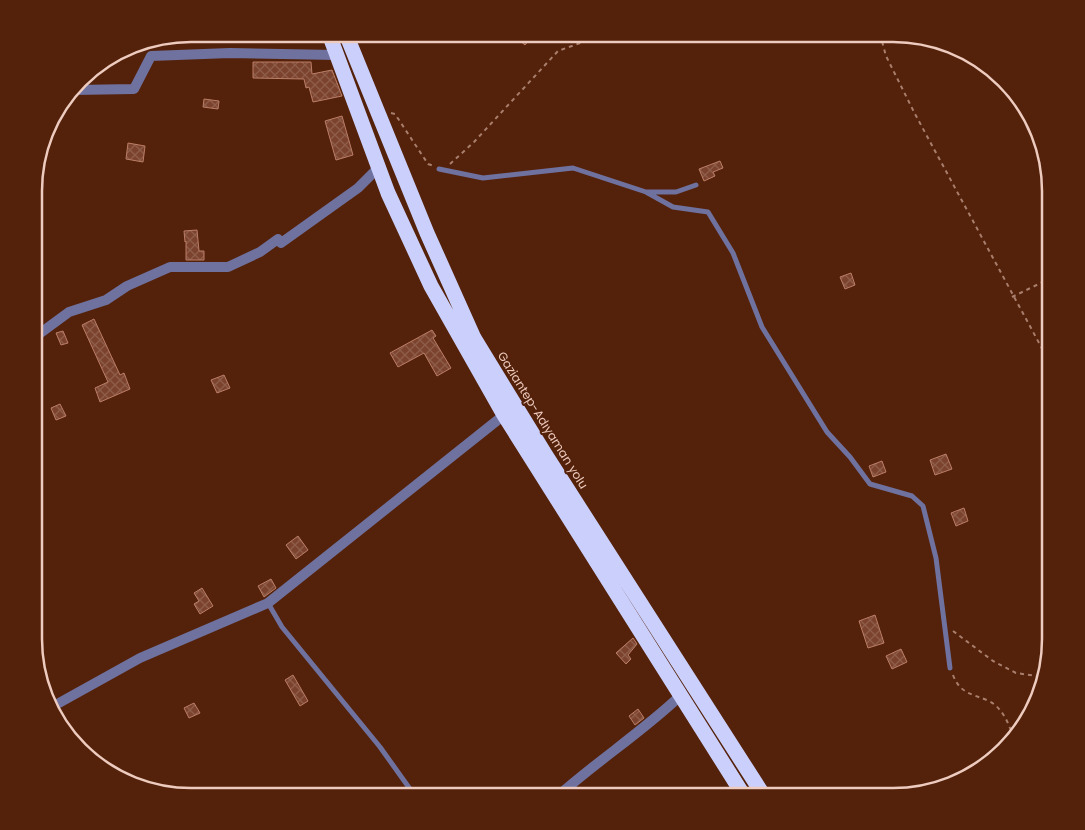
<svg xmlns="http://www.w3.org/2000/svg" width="1085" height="830" font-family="Poppins,sans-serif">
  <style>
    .building { fill: url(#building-cross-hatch); stroke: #bb7e67 }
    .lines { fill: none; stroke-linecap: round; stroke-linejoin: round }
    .path { stroke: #a87e6d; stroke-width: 2; stroke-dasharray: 4 4; stroke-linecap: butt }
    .lane { stroke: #6f719e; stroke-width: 5 }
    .street { stroke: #6f719e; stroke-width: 10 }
    .highway { stroke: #cbcffb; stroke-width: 15 }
    .labels { text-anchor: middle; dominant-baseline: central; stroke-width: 4; stroke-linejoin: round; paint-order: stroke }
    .street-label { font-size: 12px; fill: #edcbbf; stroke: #54210a }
    .rim { fill: none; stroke: #edcbbf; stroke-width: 2.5 }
  </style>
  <defs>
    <pattern id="building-cross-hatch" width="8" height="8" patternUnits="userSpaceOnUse" patternTransform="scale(1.25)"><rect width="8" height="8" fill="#7b432e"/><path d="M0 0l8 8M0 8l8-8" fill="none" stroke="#8e5d4a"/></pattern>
  </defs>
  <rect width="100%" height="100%" fill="#54210a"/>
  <path class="building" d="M512 34H527L531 37 525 45Z
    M253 62H311L312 74 332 70 342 96 313 102 309 87 306 88 304 79 253 78Z
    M204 99 219 101 218 109 203 107Z
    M342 116 353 155 336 160 325 121Z
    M128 143 145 146 143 162 126 159Z
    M720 161 723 168 713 172 715 176 704 181 699 169Z
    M197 230 199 251H204V260H186V241L185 242 184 231Z
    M851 273 855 285 845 289 840 277Z
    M94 319 120 375 124 373 130 389 100 402 95 388 108 382 82 325Z
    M432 330 436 336 433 338 451 368 437 376 424 353 398 367 390 353Z
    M63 331 68 343 61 345 56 333Z
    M224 375 230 388 217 393 211 380Z
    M60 404 66 416 56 420 51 408Z
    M946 454 952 469 935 475 930 460Z
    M882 461 886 472 873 477 869 466Z
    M964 508 968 521 956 526 951 513Z
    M298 536 308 550 296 559 286 545Z
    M271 579 276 588 264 597 258 586Z
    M202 588 213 606 200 614 194 604 199 601 194 593Z
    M875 615 884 643 868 648 859 621Z
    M633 638 637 644 628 655 631 659 626 664 616 653Z
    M901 649 907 662 892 669 886 656Z
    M293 675 308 701 300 706 285 680Z
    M194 703 200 713 189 718 184 708Z
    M638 709 644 718 635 725 629 716Z"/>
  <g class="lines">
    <path class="path" d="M880 34 886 56 915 114 1051 365
      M391 113 395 114 428 164 434 166
      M450 164 474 142 558 51 605 34
      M1012 297 1051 278
      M953 631 993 661 1016 673 1044 677
      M953 675C960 694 973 694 989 701 1003 708 1010 726 1014 740"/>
    <path class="lane" d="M439 169 483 178 573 168 646 192H676L696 185
      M646 192 673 207 708 212 733 253 762 327 827 432 850 457 870 484 912 496 923 506 936 558 950 668
      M268 603 282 627 380 747 415 796"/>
    <path class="street" d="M74 90 134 89 151 56 230 53 336 55
      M35 337 69 312 106 300 127 286 170 267H228L260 252 278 239 281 243 358 188 378 168
      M50 708 140 658 268 603 504 415
      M558 796C597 761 642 732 680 696"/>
    <path class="highway" d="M329 34 388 193 431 286 504 415 744 796
      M346 34 427 233 474 338 545 454 764 796"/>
  </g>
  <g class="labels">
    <g class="street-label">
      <text transform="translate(543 420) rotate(58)">Gaziantep-Adıyaman yolu</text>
    </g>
  </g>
  <path d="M0 0H1085V830H0ZM191 42H893A149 149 0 0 1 1042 191V639A149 149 0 0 1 893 788H191A149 149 0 0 1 42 639V191A149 149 0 0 1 191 42Z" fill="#54210a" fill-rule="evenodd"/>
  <path class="rim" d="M191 42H893A149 149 0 0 1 1042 191V639A149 149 0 0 1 893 788H191A149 149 0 0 1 42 639V191A149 149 0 0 1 191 42Z"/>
</svg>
